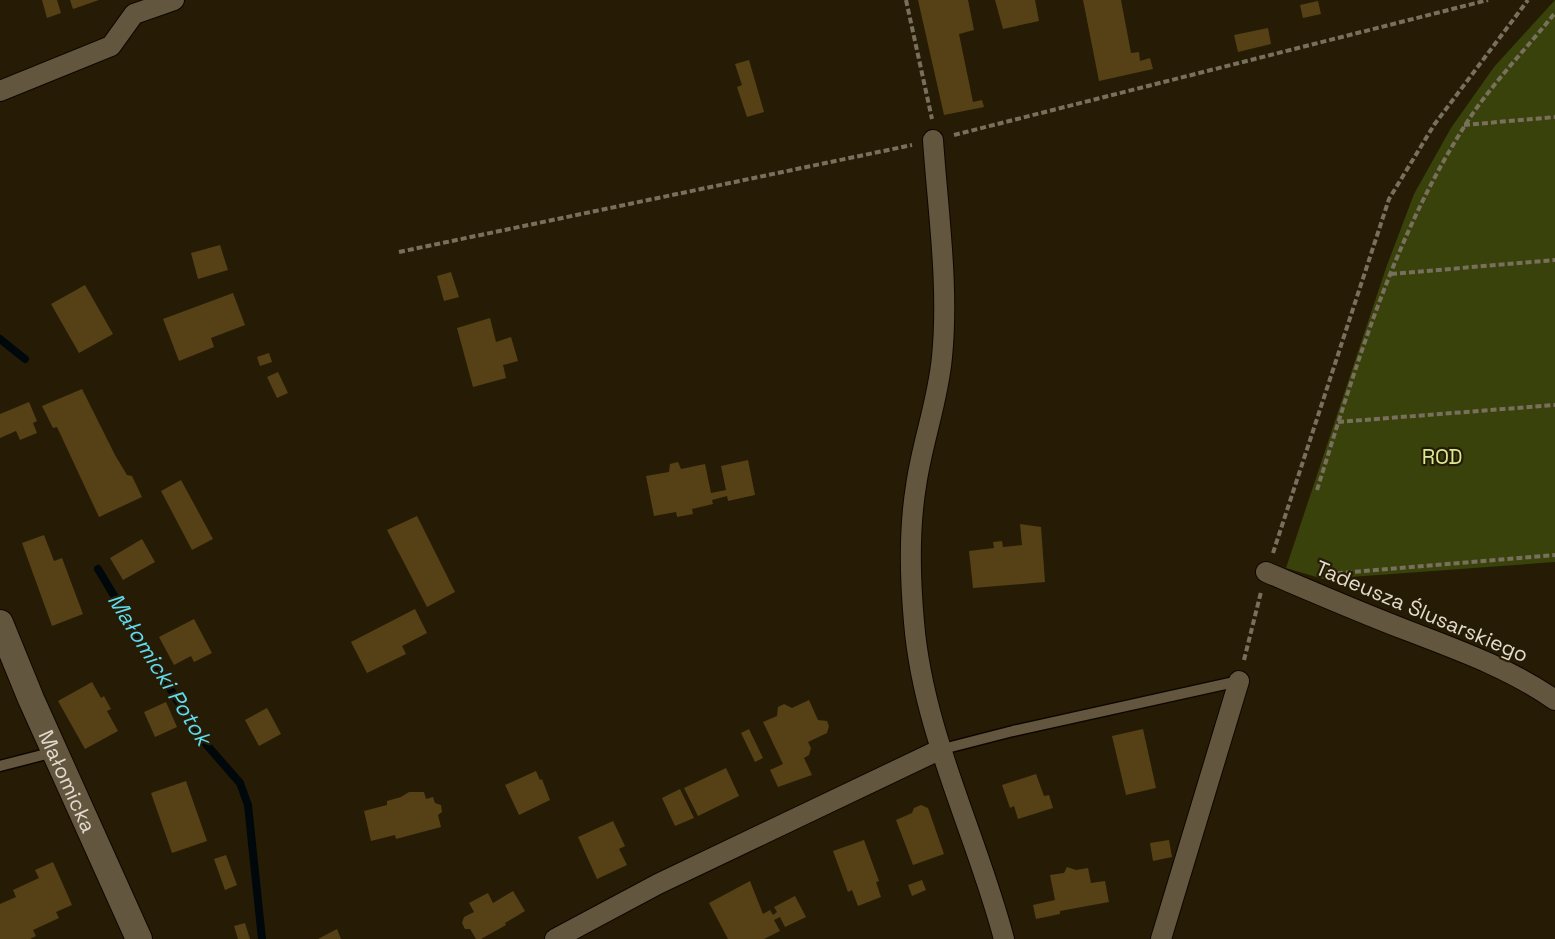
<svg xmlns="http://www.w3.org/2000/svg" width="1555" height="939" font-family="'Space Grotesk',sans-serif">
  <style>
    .green { fill: #38420a }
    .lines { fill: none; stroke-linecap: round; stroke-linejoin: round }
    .stream { stroke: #00080c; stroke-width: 8 }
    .building { fill: #554115 }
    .service-casing { stroke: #0f0600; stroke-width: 13 }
    .minor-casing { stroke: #0f0600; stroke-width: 22 }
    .tertiary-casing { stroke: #0f0600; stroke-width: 28 }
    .path { stroke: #786f5c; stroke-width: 4; stroke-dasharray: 6 3; stroke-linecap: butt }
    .service { stroke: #63563e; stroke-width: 10 }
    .minor { stroke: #63563e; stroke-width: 20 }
    .tertiary { stroke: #63563e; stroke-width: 26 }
    .labels { text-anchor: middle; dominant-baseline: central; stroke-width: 4.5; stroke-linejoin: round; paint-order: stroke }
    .park-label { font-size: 21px; fill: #d8eb94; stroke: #261c05 }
    .street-label { font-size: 21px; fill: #e2dbcd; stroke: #261c05 }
    .water-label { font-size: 22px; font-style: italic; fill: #5edbef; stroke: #261c05 }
  </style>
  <rect width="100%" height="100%" fill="#261c05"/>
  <path class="green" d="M1555 0V562L1323 579 1286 568 1386 268 1414 194 1451 128 1494 67Z"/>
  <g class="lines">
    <path class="stream" d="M0 339 25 359
      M98 569 198 735 240 783 248 805 262 939"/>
  </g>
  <path class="building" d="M42 0H57L61 13 47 18Z
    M70 0H99L73 9Z
    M918 0H968L974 30 959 34 973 102 982 100 984 107 944 115Z
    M995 0H1035L1039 21 1003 29Z
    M1083 0H1121L1131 53 1139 52 1140 61 1150 58 1153 69 1099 81Z
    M1318 1 1321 14 1303 18 1300 5Z
    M1268 28 1271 44 1238 52 1234 35Z
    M749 60 764 112 747 117 737 87 742 85 735 64Z
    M220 245 228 270 198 279 191 253Z
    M451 272 459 297 444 301 437 276Z
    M85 285 113 334 79 353 51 304Z
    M233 293 245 325 211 338 214 347 179 361 163 319Z
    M490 318 496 342 511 337 518 361 503 365 506 378 473 387 457 328Z
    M269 353 272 362 260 366 257 357Z
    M278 372 288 393 277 398 267 377Z
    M82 389 115 455 127 475 132 476 142 497 99 517 57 427 53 428 42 406Z
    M29 402 37 421 33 423 37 433 20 440 16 431 0 438V414Z
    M748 460 755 495 728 501 727 496 712 500 713 504 692 509 693 514 677 517 676 512 654 516 646 476 669 472 670 464 678 462 681 469 705 464 711 493 726 490 721 466Z
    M181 480 213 539 192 550 161 491Z
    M417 516 455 592 427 607 387 530Z
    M1020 524 1041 527 1045 582 973 588 969 551 994 548 993 542 1002 541 1003 547 1022 545Z
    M44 535 54 561 62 558 83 614 52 626 22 543Z
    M142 539 155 562 123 580 110 558Z
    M415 609 427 633 402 646 406 654 367 673 351 642Z
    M194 619 212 653 194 662 191 656 174 665 159 637Z
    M92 682 101 698 104 696 111 709 107 711 118 731 85 749 58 701Z
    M809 700 818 720 827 721 829 726 827 733 808 742 811 748 809 755 804 758 812 775 778 787 770 770 783 764 763 722 777 716 778 707 784 704 792 708Z
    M166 702 177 727 155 737 144 712Z
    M267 708 281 734 259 746 245 720Z
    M749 729 763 758 755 762 741 733Z
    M1143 729 1156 788 1126 795 1112 736Z
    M726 768 739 796 698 816 684 788Z
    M536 771 540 780 542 779 550 800 519 815 505 785Z
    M1036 774 1044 796 1049 795 1053 808 1018 819 1014 806 1010 808 1002 785Z
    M186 781 207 841 172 853 151 793Z
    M680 789 694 818 675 826 662 798Z
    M409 792H424L426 799 433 797 435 803 441 805 442 812 438 815 441 827 396 839 395 835 371 841 364 811 387 805V801L401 797Z
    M921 805 928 808 944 854 913 865 896 820 912 813 914 808Z
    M613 821 625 846 619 849 627 865 597 879 578 837Z
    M864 840 879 881 876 882 881 897 858 906 852 890 848 892 833 851Z
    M1169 840 1172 857 1153 861 1150 843Z
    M226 855 237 885 225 890 214 859Z
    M53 862 72 905 56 912 59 918 33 930 36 936 30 939H0V904L16 897 13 890 39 878 35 870Z
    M1067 867 1076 870 1088 868 1091 883 1105 881 1109 902 1060 911V914L1036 919 1033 905 1055 900 1050 875 1064 873Z
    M922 880 926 890 912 896 908 885Z
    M750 881 763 914 770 910 773 915 777 912 774 907 795 896 806 917 785 927 780 917 774 920 780 931 764 939H728L709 903Z
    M513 891 525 911 505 923 506 925 481 939H476L470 929H465L462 923 464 917 474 912 469 903 488 893 493 903Z
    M245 923 250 939H238L234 926Z
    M337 929 341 939H318Z"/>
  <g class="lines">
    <defs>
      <path id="service" d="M939 750 1013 731 1239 681
        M0 766 54 752"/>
      <path id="minor" d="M0 91 111 46 134 14 174 0
        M933 140C938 212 949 286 942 357 938 401 922 443 916 486 909 529 910 578 914 622 923 733 976 832 1004 939
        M1266 572C1313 592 1359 612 1406 630 1458 650 1509 668 1555 700
        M555 939 658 884 939 750
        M1161 939 1239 681"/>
      <g id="tertiary">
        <path id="s1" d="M0 623 31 699 139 939"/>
      </g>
    </defs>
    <use href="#service" class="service-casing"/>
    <use href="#minor" class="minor-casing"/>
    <use href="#tertiary" class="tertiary-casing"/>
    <path class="path" d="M906 0 932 119
      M1464 125 1555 117
      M954 135 1488 0
      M399 252 912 145
      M1391 274 1555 260
      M1338 422 1555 405
      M1317 490C1356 366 1394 237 1464 127 1487 89 1527 48 1555 13
      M1273 553 1389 199 1434 125 1528 0
      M1328 574 1555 555
      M1244 660 1261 592"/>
    <use href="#service" class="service"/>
    <use href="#minor" class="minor"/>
    <use href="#tertiary" class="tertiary"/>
  </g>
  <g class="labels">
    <g class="park-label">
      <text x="1442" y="456">ROD</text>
    </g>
    <g class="street-label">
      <text transform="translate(1422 611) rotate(23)">Tadeusza Ślusarskiego</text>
      <text stroke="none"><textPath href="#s1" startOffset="172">Małomicka</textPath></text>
    </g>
    <g class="water-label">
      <text transform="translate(160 669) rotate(58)">Małomicki Potok</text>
    </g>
  </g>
</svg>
